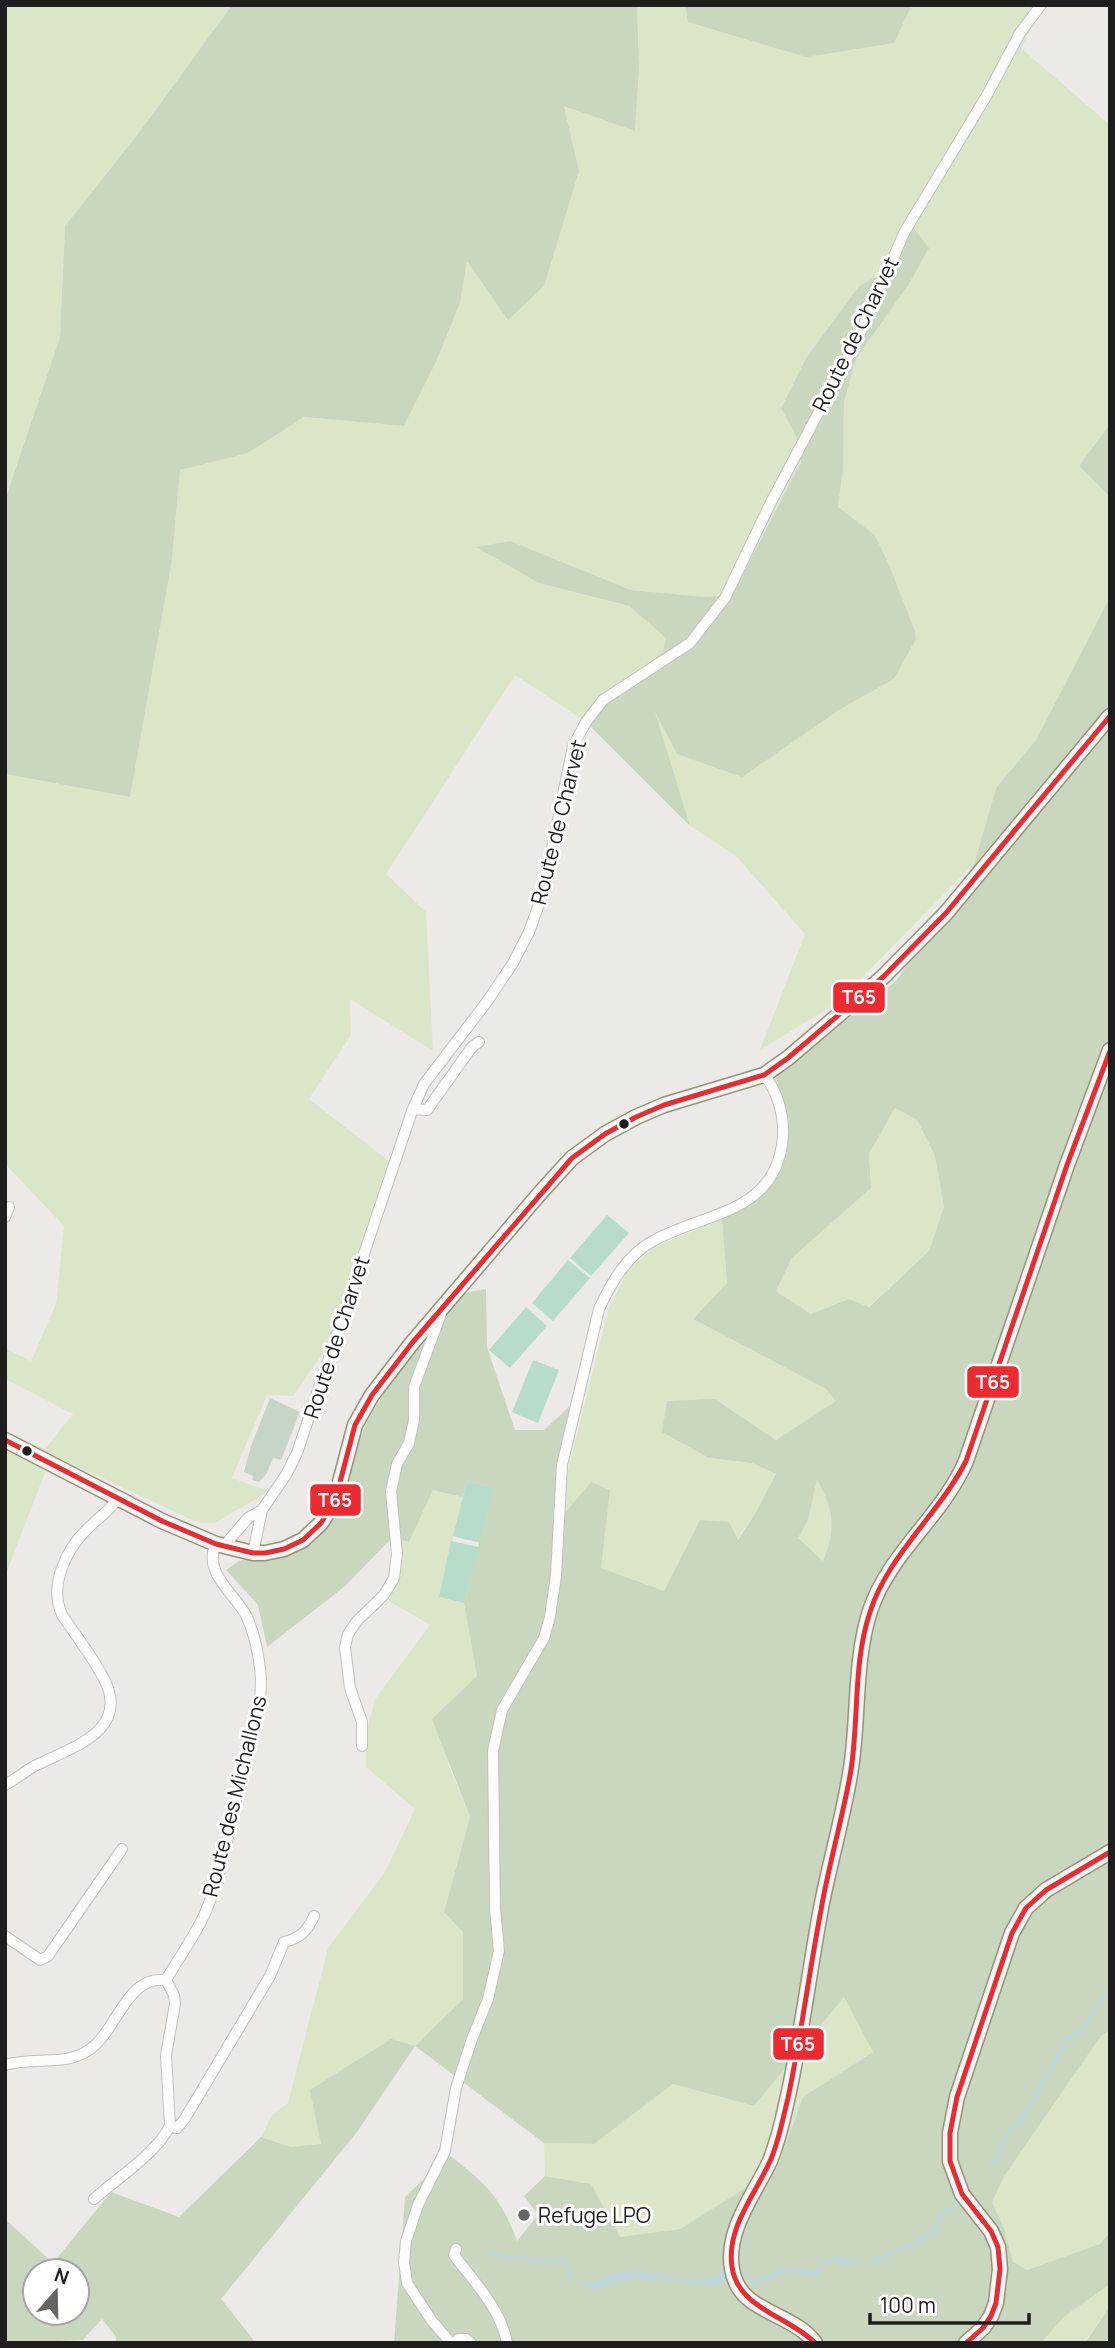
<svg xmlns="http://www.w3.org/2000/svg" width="1115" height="2348" font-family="Manrope,sans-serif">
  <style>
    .grass { fill: #dbe6c9 }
    .forest { fill: #cad7bf; fill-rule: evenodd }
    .cemetery { fill: #c7d5c6 }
    .pitch { fill: #b7ddca }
    .water { fill: #bed7db }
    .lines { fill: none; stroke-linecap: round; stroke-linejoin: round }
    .stream { stroke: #bed7db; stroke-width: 3.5 }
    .minor-casing { stroke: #c2c1bf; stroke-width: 12 }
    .secondary-casing { stroke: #939381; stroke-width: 17 }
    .minor { stroke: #fcfcfb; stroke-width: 10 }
    .secondary { stroke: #f2f2eb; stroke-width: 14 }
    .bus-1-casing { stroke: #fff; stroke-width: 10 }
    .bus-1 { stroke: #ec2a2f; stroke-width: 5 }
    .bus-dot { fill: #1e1e1e; stroke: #fff; stroke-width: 2.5 }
    .poi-dot { fill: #666564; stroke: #fff; stroke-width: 2.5 }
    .labels { text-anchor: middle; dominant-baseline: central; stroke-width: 6; stroke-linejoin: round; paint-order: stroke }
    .street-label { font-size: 21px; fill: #1e1e1e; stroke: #fff }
    .poi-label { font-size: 21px; fill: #1e1e1e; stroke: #fff; text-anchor: start }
    .line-badge { stroke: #fff; stroke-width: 2.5 }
    .badge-label { font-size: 19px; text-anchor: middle; font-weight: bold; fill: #fff }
  </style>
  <rect width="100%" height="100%" fill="#eceae7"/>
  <path class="grass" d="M5 5H232L141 130 65 226 60 337 5 500Z
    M637 5H685L688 22 894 43 912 5H1044L1021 48 1110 125V424L1079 466 1110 497V597L1036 740 996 788 974 864 837 1003 760 1050 805 934 736 856 690 826 653 707 839 710 894 679 916 639 915 631 890 567 875 535 838 507 843 470 844 402 856 359 909 284 928 248 913 227 877 276 859 286 806 358 781 407 795 434 801 462 732 595 706 597 631 590 510 542 539 583 629 606 666 638 663 651 586 722 515 675 386 874 426 912 433 1051 350 999 351 1035 309 1099 389 1161 328 1346 293 1396 267 1395 232 1478 269 1491 215 1523H199L52 1455 5 1576V1432L45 1449 73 1414 5 1379V1348L31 1361 56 1304 64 1226 5 1164V774L130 797 172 560 180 469 248 453 304 417 404 426 436 362 460 303 467 260 579 171 564 105 635 130 639 68Z
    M895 1108 917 1120 935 1156 944 1207 929 1251 868 1307 849 1299 811 1314 776 1291 792 1258 871 1188 869 1154Z
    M722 1219 727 1283 693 1319 827 1389 837 1401 776 1440 715 1399 709 1458 752 1463 776 1474 756 1512 737 1540 700 1521 664 1592 600 1568 565 1515 563 1489 609 1308 628 1270 656 1246Z
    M817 1479C834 1509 836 1530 823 1561L797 1538 808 1520Z
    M433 1489 463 1497 439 1597 464 1603 477 1676 448 1764 470 1817 444 1912 463 1932V1999L415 2046 321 2145 291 2147 261 2137 272 2115 288 2103 328 1948 385 1872 415 1809 366 1767 367 1729 375 1699 430 1625 389 1601 392 1538 409 1542Z
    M844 1996 873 2052 803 2097 778 2168 680 2229 620 2238 591 2184 545 2176 544 2143 594 2144 673 2084 754 2106Z
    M1110 2030V2232L1101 2244 1027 2270 1013 2263 1004 2228 992 2202 1005 2175 1101 2036Z
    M1110 2284V2306L1084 2343H1041L1065 2316Z"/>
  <path class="forest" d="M232 5H637L639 68 635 131 564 106 579 171 544 286 508 320 467 261 460 303 436 362 404 426 304 417 248 453 180 470 172 560 130 797 5 774V500L60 337 65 226 141 130Z
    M685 5H912L894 43 806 57 688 22Z
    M913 227 929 248 909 284 856 359 844 402 843 470 838 507 875 535 890 567 915 631 916 639 894 679 839 710 742 777 677 754 655 712 690 826 586 722 663 651 666 638 629 606 539 583 476 547 510 541 631 590 706 597 732 595 801 462 795 434 781 408 806 358 859 286 877 276Z
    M1110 424V497L1079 466Z
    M1110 597V2030L1101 2036 1005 2175 992 2202 1004 2228 1013 2262 1027 2270 1100 2244 1110 2232V2284L1065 2316 1041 2343H394L405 2197 449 2155C486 2184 500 2195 517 2241L538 2215 524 2196 545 2176 591 2184 620 2237 680 2229 777 2168 803 2097 873 2052 844 1997 754 2106 673 2084 594 2144 544 2143 415 2046 357 2132 221 2299 256 2343H116V2337L102 2319 83 2340 5 2343V2219L53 2263 111 2192 179 2217 261 2137 291 2147 321 2144 310 2090 391 2039 415 2046 463 1999V1932L444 1912 470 1817 432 1719 477 1676 464 1603 493 1488 467 1481 463 1497 433 1490 409 1542 392 1538 344 1587 267 1647 258 1605 226 1570 239 1561 311 1545 343 1506 358 1443 368 1420 441 1297 486 1289 487 1347 515 1430H544L570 1406 559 1455 565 1513 591 1482 610 1490 601 1568 664 1591 700 1520 729 1522 738 1540 756 1512 776 1474 752 1463 709 1458 662 1432 667 1401 715 1399 776 1440 836 1401 826 1389 693 1319 727 1283 722 1219 761 1197 782 1165 789 1121 775 1075 896 981 974 864 996 788 1036 740ZM895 1108 917 1120 935 1156 944 1207 929 1251 869 1307 849 1299 811 1314 776 1291 792 1258 871 1188 869 1154ZM817 1480C834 1509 836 1530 823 1561L798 1538 808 1520ZM35 2271H77V2313H35Z
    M1110 2306V2343H1085Z"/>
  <path class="cemetery" d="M270 1398 300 1412 281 1460 273 1458 267 1473 259 1482 252 1480 253 1476 244 1472 251 1446Z"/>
  <path class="pitch" d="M607 1215 629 1233 591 1276 570 1258Z
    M568 1260 590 1278 553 1321 532 1303Z
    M526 1307 547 1326 510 1368 489 1350Z
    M533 1360 559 1370 538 1423 512 1412Z
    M467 1481 494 1488 480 1543 453 1536Z
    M451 1541 479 1547 464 1603 439 1597Z"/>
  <path class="water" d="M959 2198 962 2200 953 2211 946 2212 940 2217 938 2231 922 2240 915 2247 898 2250 879 2263 850 2265 833 2262 820 2265 818 2276 789 2272 754 2285 738 2273 739 2271 753 2280 788 2268 816 2271 818 2262 840 2255C876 2275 884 2245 915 2244L918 2238 936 2228 937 2216 944 2209 953 2208Z
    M638 2271 700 2281 725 2272 726 2281 715 2285 632 2278 593 2290 589 2284 618 2273Z"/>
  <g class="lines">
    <path class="stream" d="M992 2165 1010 2128 1019 2123 1060 2053 1066 2038 1078 2035 1105 1994 1110 1992
      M486 2254 537 2260H564L571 2278
      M579 2281 592 2287 596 2286"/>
    <defs>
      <path id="minor" d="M413 1109 427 1110 472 1047 479 1042
        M5 1217 9 1207
        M224 1546 248 1518 262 1510
        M253 1553 262 1510 286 1475 297 1453 412 1111 424 1084 486 1003 513 963 529 932 543 893 573 746 586 722 603 700 690 643 725 598 771 502 857 340 905 231 987 95 1020 33 1041 5
        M362 1746V1722L350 1688 345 1647 348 1634 357 1621 384 1595 394 1578 397 1554 391 1491 397 1464 409 1443 414 1420V1387L441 1314
        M5 1785C14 1780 23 1773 33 1767 66 1749 132 1733 104 1679 93 1657 76 1636 62 1615 49 1586 65 1551 87 1529 98 1518 109 1512 118 1498
        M5 1936 40 1960 48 1956 122 1849
        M166 1980C179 1957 196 1935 206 1911 223 1870 230 1825 240 1783 249 1745 265 1708 260 1668 258 1651 254 1633 247 1617 235 1593 202 1573 216 1544
        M5 2065C35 2055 68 2069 94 2046 118 2026 128 1975 166 1980
        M170 2126 177 2128 184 2120 270 1976 284 1942C301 1938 307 1931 314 1916
        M94 2199C117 2178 156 2154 170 2126L166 2055 175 2004 174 1995 166 1980
        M456 2249 454 2255C474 2282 501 2309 507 2343
        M451 2343 432 2321 407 2283 404 2262 406 2241 418 2205 445 2151 456 2088 472 2039 488 1999 499 1951 495 1908 493 1751 502 1710 544 1638 550 1617 556 1575 562 1465 599 1309C611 1283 626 1257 651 1242 705 1211 778 1215 783 1135 784 1115 777 1090 764 1075
        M455 2343 458 2339H466L471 2343"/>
      <path id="secondary" d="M5 1440 162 1521 216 1544 253 1553H265L284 1549 303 1540 321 1523 335 1501 355 1425 372 1395 412 1343 541 1192 572 1158 605 1134 636 1117 664 1105 764 1075 788 1058 883 977 946 913 1110 716
        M815 2343C792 2311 739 2314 732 2269 725 2231 755 2193 770 2161 777 2143 782 2124 786 2105 801 2040 809 1973 821 1908 830 1861 844 1815 851 1768 859 1717 854 1661 870 1611 889 1553 942 1517 966 1461L1067 1165 1110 1050
        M966 2343 983 2328 991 2316 996 2303 1000 2269 998 2247 991 2231 962 2194 950 2161V2133L957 2097 1012 1933 1026 1908 1046 1890 1110 1852"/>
    </defs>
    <use href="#minor" class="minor-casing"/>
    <use href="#secondary" class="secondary-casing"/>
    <use href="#minor" class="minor"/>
    <use href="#secondary" class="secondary"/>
    <defs>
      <path id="bus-1" d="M5 1440 162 1521 216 1544 253 1553H265L284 1549 303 1540 321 1523 335 1501 355 1425 372 1395 412 1343 572 1158 605 1134 636 1117 664 1105 764 1075 788 1058 883 977 946 913 1110 716
        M815 2343C789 2316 738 2309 732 2267 726 2227 756 2194 771 2159 779 2140 783 2118 788 2098 801 2036 809 1973 821 1910 829 1863 843 1817 851 1770 859 1718 853 1663 870 1612 888 1555 939 1514 966 1461L1067 1165 1110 1051
        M966 2343 983 2328 991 2316 996 2303 1000 2269 998 2247 991 2231 962 2194 950 2161V2133L957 2097 1012 1933 1026 1908 1046 1890 1110 1852"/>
    </defs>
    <use href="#bus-1" class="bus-1-casing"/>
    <use href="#bus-1" class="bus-1"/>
  </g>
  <g class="bus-dot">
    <circle cx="624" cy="1124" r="6"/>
    <circle cx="27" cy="1451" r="6"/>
  </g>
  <circle class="poi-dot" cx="524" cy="2215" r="7"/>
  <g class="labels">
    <g class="street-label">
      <text transform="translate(855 334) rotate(-64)">Route de Charvet</text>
      <text transform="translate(558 822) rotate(-76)">Route de Charvet</text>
      <text transform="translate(336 1337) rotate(-72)">Route de Charvet</text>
      <text transform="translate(234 1796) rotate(-76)">Route des Michallons</text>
    </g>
    <g class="poi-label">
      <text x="538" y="2215">Refuge LPO</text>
    </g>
  </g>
  <g class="line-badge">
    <rect x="832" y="981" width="54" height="33" rx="7" fill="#ec2a2f"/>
    <rect x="966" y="1365" width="54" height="34" rx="7" fill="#ec2a2f"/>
    <rect x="309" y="1483" width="53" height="34" rx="7" fill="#ec2a2f"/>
    <rect x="772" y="2027" width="53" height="34" rx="7" fill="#ec2a2f"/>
  </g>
  <g class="badge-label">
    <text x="859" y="1004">T65</text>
    <text x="993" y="1389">T65</text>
    <text x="335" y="1507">T65</text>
    <text x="798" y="2051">T65</text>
  </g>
  <rect width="1115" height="2348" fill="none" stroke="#1e1e1e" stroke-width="14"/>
  <g transform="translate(56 2292) rotate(20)"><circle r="33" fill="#ffffff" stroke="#a5a5a5" stroke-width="2"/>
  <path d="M0-5L12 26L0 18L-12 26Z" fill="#666564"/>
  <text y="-10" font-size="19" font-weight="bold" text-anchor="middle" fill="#1e1e1e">N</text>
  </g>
  <path d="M870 2313v10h159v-10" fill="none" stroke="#1e1e1e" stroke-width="3.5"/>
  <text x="880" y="2313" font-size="21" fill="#1e1e1e" stroke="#ffffff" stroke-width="5" paint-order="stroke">100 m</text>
</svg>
